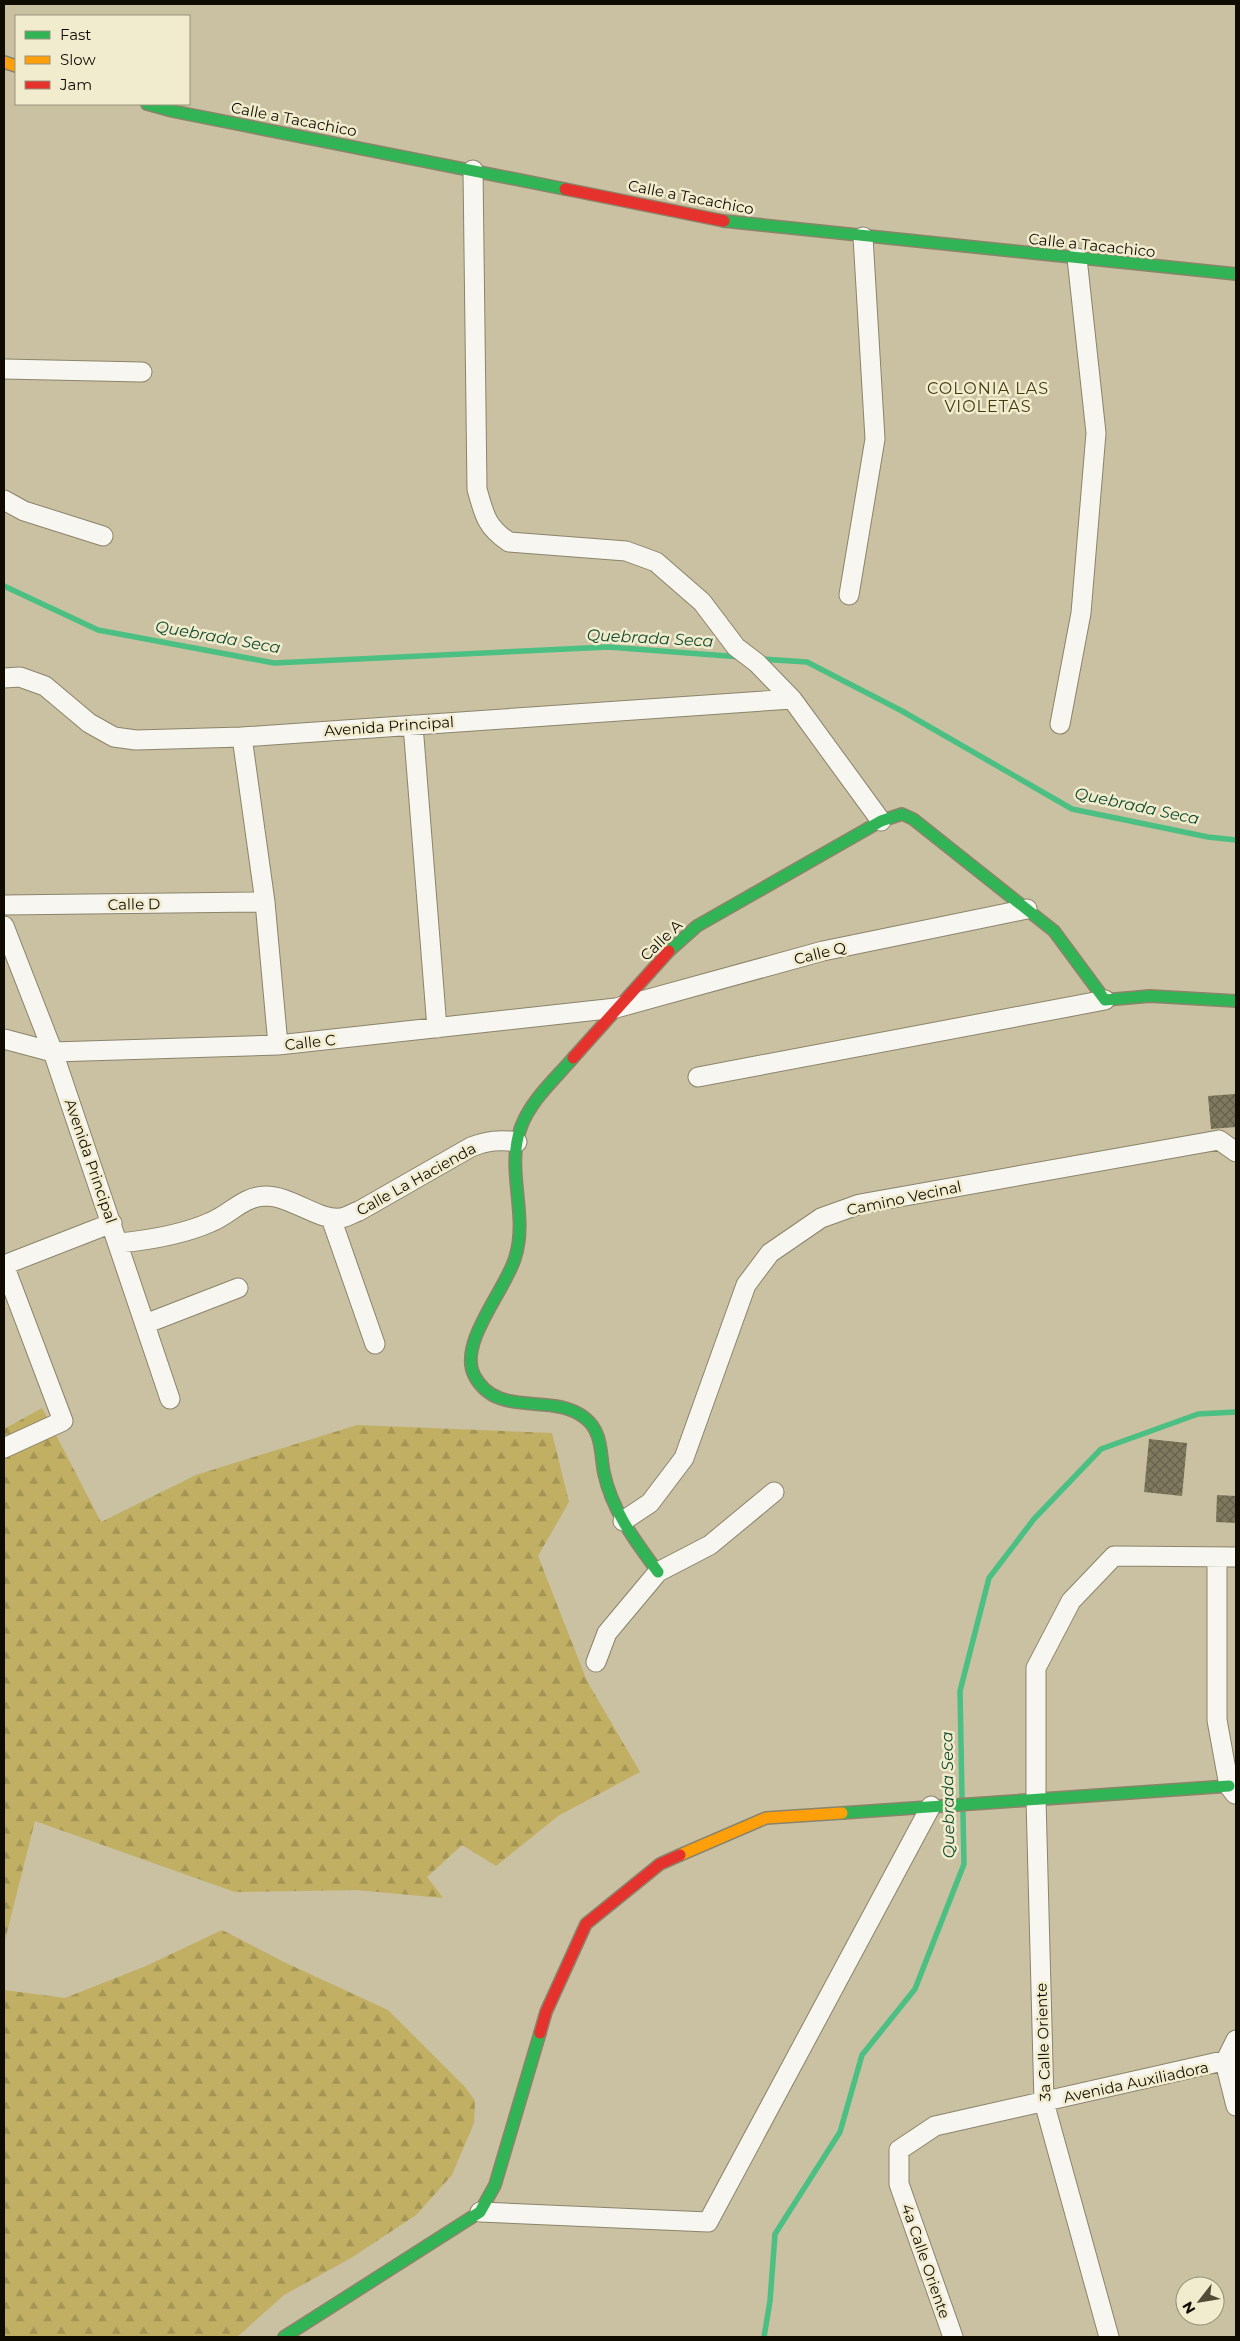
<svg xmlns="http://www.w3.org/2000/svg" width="1240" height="2341" font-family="Montserrat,sans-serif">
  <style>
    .forest { fill: url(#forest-firs) }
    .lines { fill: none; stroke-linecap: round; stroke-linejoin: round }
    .stream { stroke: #4cbf82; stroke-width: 5.5 }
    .building { fill: url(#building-cross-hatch) }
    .street-casing { stroke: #8b846b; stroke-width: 21 }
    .fast-casing { stroke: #8b846b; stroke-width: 14 }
    .slow-casing { stroke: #8b846b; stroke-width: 14 }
    .jam-casing { stroke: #8b846b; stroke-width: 14 }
    .street { stroke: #f7f6f1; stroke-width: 19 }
    .fast { stroke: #30b455; stroke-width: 11 }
    .slow { stroke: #ff9f0a; stroke-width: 11 }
    .jam { stroke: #e5322d; stroke-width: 11 }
    .labels { text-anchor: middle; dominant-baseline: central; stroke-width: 5; stroke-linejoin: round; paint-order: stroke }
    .street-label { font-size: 15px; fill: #100b00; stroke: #f2eccf }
    .neighbourhood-label { font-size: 16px; letter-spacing: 1px; fill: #42390d; stroke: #f2eccf }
    .water-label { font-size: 16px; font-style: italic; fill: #104b2d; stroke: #f2eccf }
  </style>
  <defs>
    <pattern id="forest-firs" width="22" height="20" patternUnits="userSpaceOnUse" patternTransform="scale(1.25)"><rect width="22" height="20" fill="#c1af63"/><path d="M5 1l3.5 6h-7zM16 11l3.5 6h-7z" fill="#a59554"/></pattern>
    <pattern id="building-cross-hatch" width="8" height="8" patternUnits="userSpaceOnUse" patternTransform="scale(1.25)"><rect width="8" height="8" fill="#7f795f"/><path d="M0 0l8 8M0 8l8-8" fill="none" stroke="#67614c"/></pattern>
  </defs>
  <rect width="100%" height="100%" fill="#c9c1a1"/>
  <path class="forest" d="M42 1408 101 1522 196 1475 357 1425 552 1433 569 1502 538 1556 587 1681 640 1772 558 1816 496 1866 462 1845 427 1877 443 1898 356 1890 235 1892 35 1821 4 1944V1429Z
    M222 1930 286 1963 388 2010 466 2088 475 2101 474 2123 452 2175 416 2215 351 2258 284 2295 237 2337H4V1990L65 1998 146 1966Z"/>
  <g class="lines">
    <path class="stream" d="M4 586 98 630 274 663 608 647 741 657
      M760 659 807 662 902 711 1072 809 1208 837 1236 840
      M962 1798 960 1691 989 1578 1034 1519 1101 1449 1198 1414 1236 1412
      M764 2337 770 2301 775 2234 840 2132 862 2055 915 1989 964 1864 963 1813"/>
  </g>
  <path class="building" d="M1235 1094 1236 1127 1211 1129 1208 1096Z
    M1149 1439 1187 1443 1182 1496 1144 1492Z
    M1217 1495 1236 1496V1523L1216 1522Z"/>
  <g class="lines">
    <defs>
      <path id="street" d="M473 170 477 489C484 514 486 527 509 542L626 551 656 562 702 602 736 647 757 663 792 699 881 821
        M4 369 142 372
        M4 500 24 511 103 536
        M849 595 875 439 863 237
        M4 678 20 677 45 686 89 723 114 737 136 740 242 737 792 699
        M1060 724 1081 613 1096 433 1077 258
        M413 725 437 1028
        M242 737 265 902 278 1045
        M4 905 265 902
        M4 926 53 1052 170 1399
        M4 1039 53 1052 278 1045 616 1008 823 951 1027 909
        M698 1077 1105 1000
        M331 1218 375 1344
        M119 1243C150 1240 182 1235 211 1222 231 1214 242 1197 265 1196 292 1196 318 1221 341 1218 347 1217 353 1213 359 1211L471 1147C487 1141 499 1139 517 1142
        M4 1265 112 1223
        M145 1324 238 1288
        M4 1448 63 1421 4 1265
        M623 1521 650 1503 684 1458 746 1285 770 1253 821 1218 860 1204 1219 1140 1236 1152
        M1217 1557V1720L1229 1786 1235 1794
        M596 1662 607 1633 658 1572 710 1545 774 1492
        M1236 2040 1225 2062 1236 2106
        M480 2212 708 2222 931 1806
        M953 2337 899 2184V2150L935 2126 1236 2058
        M1109 2337 1044 2102 1036 1799V1668L1071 1601 1114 1556 1236 1557"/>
      <path id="fast" d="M147 104 172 111 565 189
        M724 221 1236 274
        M669 951 697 926 881 821 902 814 913 819 1054 931 1105 1000 1150 996 1236 1001
        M573 1058C555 1079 531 1100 521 1127 505 1169 529 1215 515 1258 506 1289 458 1343 474 1375 497 1420 552 1391 585 1418 603 1432 600 1454 604 1473 612 1511 636 1542 658 1572
        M842 1813 1229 1786
        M284 2337 480 2212 495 2185 540 2033"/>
      <path id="slow" d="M4 62 16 66
        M680 1855 766 1818 842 1813"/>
      <path id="jam" d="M565 189 724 221
        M573 1058 669 951
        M540 2033 546 2012 586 1924 660 1864 680 1855"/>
    </defs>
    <use href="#street" class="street-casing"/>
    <use href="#fast" class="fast-casing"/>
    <use href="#slow" class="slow-casing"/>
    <use href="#jam" class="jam-casing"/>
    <use href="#street" class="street"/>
    <use href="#fast" class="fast"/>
    <use href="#slow" class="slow"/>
    <use href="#jam" class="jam"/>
  </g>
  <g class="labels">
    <g class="street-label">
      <text transform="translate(294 119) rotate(11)">Calle a Tacachico</text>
      <text transform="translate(691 197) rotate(11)">Calle a Tacachico</text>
      <text transform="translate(1092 245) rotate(6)">Calle a Tacachico</text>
      <text transform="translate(389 726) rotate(-4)">Avenida Principal</text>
      <text transform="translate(134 904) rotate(-1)">Calle D</text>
      <text transform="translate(661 940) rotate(-44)">Calle A</text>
      <text transform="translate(820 953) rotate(-14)">Calle Q</text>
      <text transform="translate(310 1042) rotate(-6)">Calle C</text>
      <text transform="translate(91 1161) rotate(71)">Avenida Principal</text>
      <text transform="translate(416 1179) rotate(-29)">Calle La Hacienda</text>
      <text transform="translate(904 1198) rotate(-12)">Camino Vecinal</text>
      <text transform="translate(1043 2042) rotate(-92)">3a Calle Oriente</text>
      <text transform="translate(1136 2082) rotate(-12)">Avenida Auxiliadora</text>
      <text transform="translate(926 2261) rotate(71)">4a Calle Oriente</text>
    </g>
    <g class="neighbourhood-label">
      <text x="988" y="388">COLONIA LAS<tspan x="988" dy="18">VIOLETAS</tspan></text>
    </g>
    <g class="water-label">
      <text transform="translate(218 637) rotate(10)">Quebrada Seca</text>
      <text transform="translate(650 638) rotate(3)">Quebrada Seca</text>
      <text transform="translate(1137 806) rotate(12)">Quebrada Seca</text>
      <text transform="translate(948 1795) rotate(-91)">Quebrada Seca</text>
    </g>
  </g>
  <rect width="1240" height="2341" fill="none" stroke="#100b00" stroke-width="10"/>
  <rect x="15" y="15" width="175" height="90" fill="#f2eccf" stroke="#98927c"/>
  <rect x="25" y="31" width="25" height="8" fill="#30b455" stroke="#98927c"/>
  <text x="60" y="40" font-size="15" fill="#100b00">Fast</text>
  <rect x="25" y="56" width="25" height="8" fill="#ff9f0a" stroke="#98927c"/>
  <text x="60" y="65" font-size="15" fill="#100b00">Slow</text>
  <rect x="25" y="81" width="25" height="8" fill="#e5322d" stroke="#98927c"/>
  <text x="60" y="90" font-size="15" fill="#100b00">Jam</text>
  <g transform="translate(1200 2301) rotate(239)"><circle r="24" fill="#f2eccf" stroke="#98927c"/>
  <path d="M0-4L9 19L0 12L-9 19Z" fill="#514b38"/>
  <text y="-8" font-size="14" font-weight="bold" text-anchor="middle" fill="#100b00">N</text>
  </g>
</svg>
